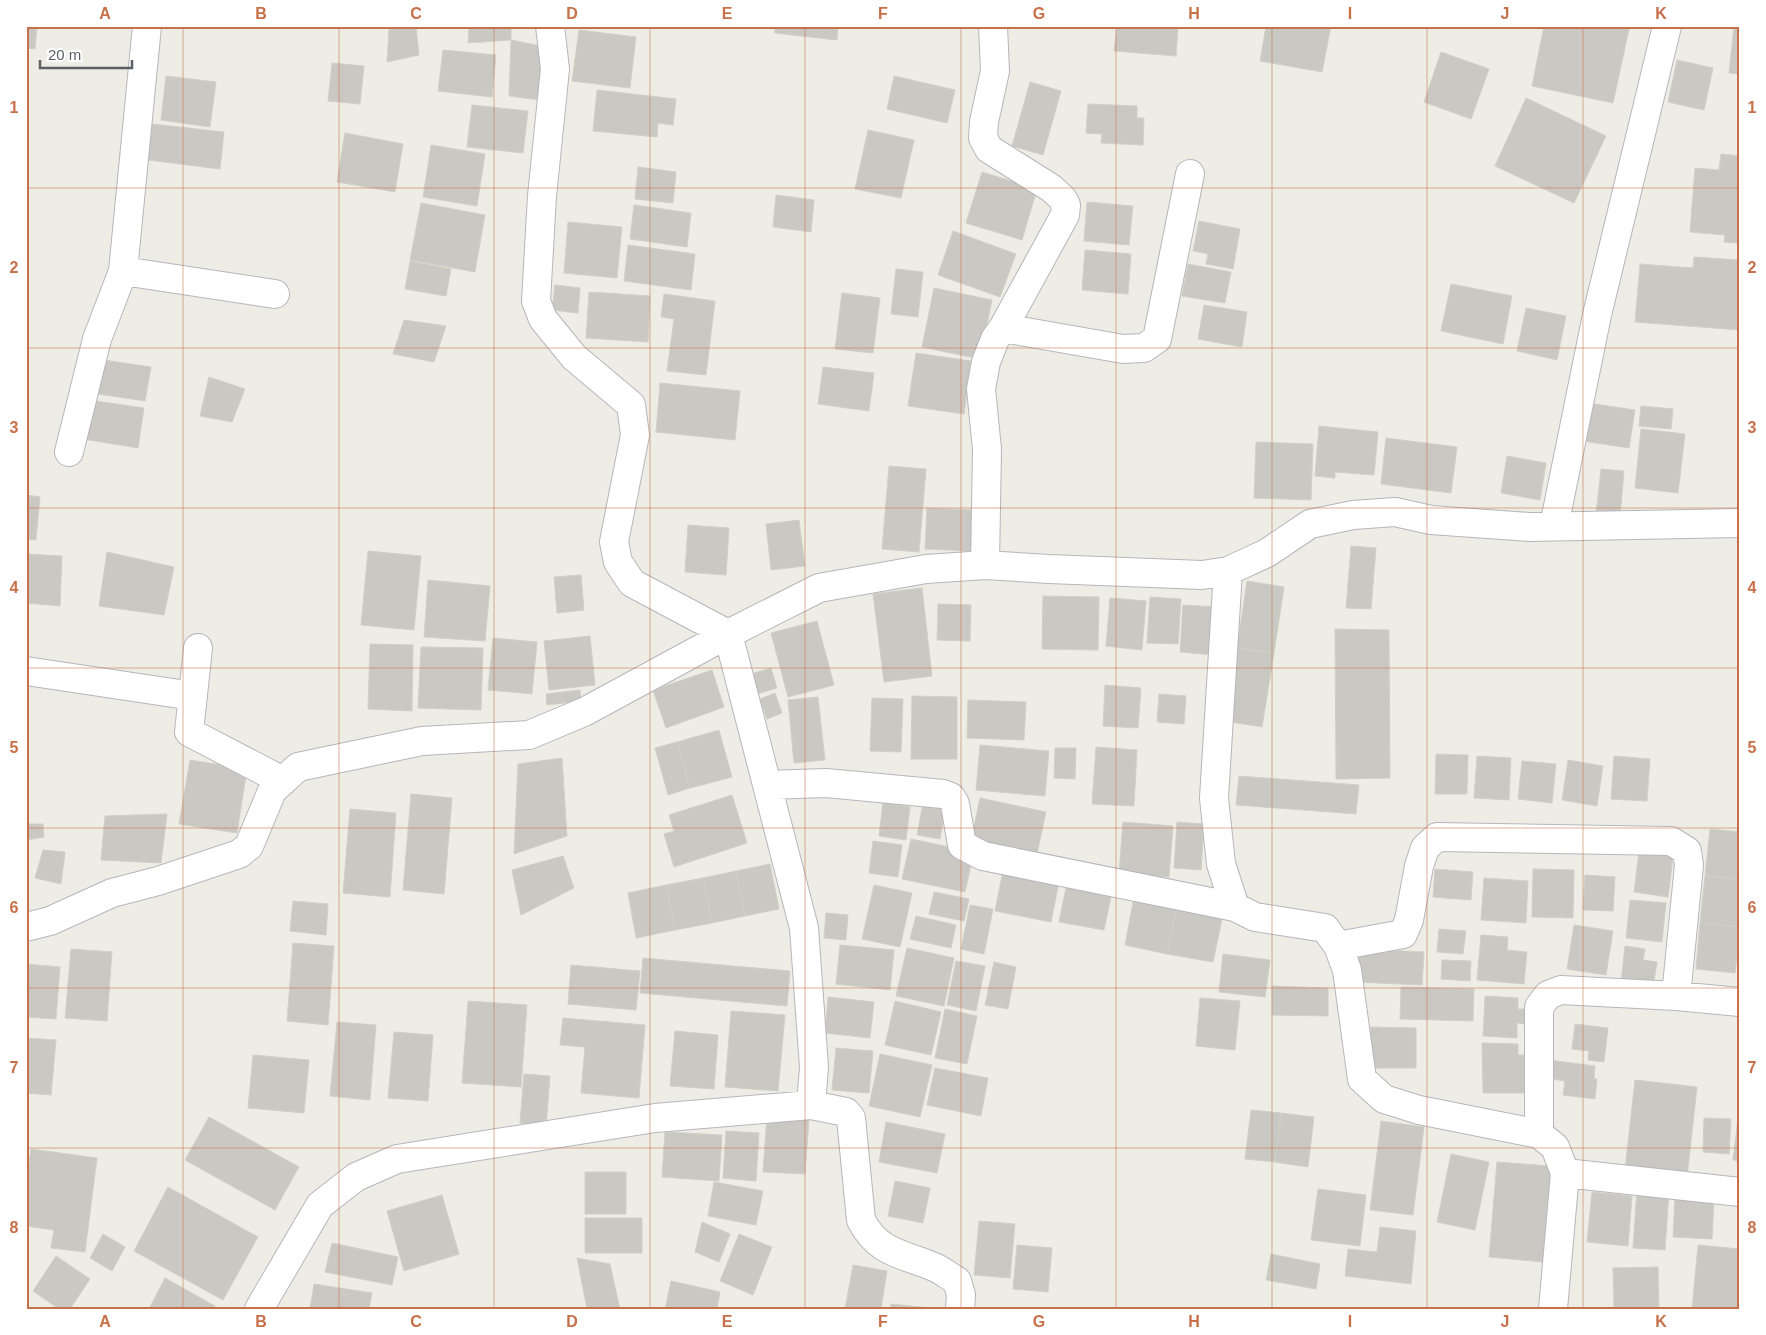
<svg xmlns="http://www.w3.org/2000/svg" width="1766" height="1335" font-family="Helvetica,sans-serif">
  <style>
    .building { fill: #c9c8c2; stroke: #d1d0c5 }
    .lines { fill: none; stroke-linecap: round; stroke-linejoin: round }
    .minor-casing { stroke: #b6b6bb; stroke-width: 30 }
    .minor { stroke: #fff; stroke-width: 28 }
    .grid { fill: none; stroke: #c77049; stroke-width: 1; stroke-opacity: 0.55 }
    .neatline { fill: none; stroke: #c77049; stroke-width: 2 }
    .grid-label { font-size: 16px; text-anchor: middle; font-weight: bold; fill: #c77049 }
  </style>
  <rect width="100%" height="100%" fill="#edede6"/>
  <path class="building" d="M26 26H37L35 49 26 48Z
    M398 26H416L419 55 387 62 389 30Z
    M469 26H511V40L468 43Z
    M775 26H838L837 40 775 33Z
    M1117 26H1178L1176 56 1114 51Z
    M1266 26H1331L1322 72 1260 61Z
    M1544 26H1618L1629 29 1613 103 1532 86Z
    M1734 26H1740V74L1729 73Z
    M579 30 636 37 630 88 572 81Z
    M511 40 546 47 547 101 509 96Z
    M443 50 496 55 492 97 438 91Z
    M1441 52 1489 69 1471 119 1424 102Z
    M1677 60 1713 68 1704 110 1668 102Z
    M332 63 364 66 360 104 328 101Z
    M166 76 216 82 210 127 161 120Z
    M894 76 955 90 947 123 887 109Z
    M1030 82 1061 91 1043 155 1012 146Z
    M597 90 676 99 673 125 658 123 657 137 593 131Z
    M1526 98 1606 136 1574 203 1495 166Z
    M1088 104 1137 106V118H1144L1143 145 1101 143 1102 134 1086 133Z
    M472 105 528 111 523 153 467 147Z
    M152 124 224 132 220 169 148 160Z
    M868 130 914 140 901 198 855 189Z
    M345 133 403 144 395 192 337 182Z
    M431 145 485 154 477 206 423 197Z
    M1721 154 1740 156V243L1724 242 1725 235 1690 232 1695 168 1719 170Z
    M638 167 676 172 673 203 635 199Z
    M982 172 1037 189 1022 240 966 223Z
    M776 195 814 200 811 232 773 227Z
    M1087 202 1133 206 1129 245 1084 241Z
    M421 203 485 215 475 272 410 260Z
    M634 205 691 213 687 247 630 239Z
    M1199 221 1240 229 1233 269 1206 264 1208 254 1193 251Z
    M568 222 622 227 617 278 564 273Z
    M953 231 1016 254 1000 297 938 275Z
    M628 245 695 254 691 290 624 281Z
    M1085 250 1131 254 1128 294 1082 290Z
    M1694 257 1740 260V330L1635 322 1640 264 1693 268Z
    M410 261 451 269 446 296 405 289Z
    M1188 264 1231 272 1225 303 1182 296Z
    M896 269 923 272 918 317 891 314Z
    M1451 284 1512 296 1503 344 1441 331Z
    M555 285 580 288 578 313 552 310Z
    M934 288 992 300 980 359 922 347Z
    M589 292 650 296 648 342 586 338Z
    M842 293 880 298 873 353 835 349Z
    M664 294 715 301 706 375 667 371 674 319 661 317Z
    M1204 305 1247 312 1242 347 1198 339Z
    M1526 308 1566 316 1557 360 1517 351Z
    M404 320 446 326 434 362 393 354Z
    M916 353 971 361 964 414 908 406Z
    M83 357 151 367 145 401 78 391Z
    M823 367 874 373 869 411 818 404Z
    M209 377 245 389 232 422 200 416Z
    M660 383 740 391 735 440 656 432Z
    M89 400 144 408 138 448 83 439Z
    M1588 403 1635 410 1629 448 1583 441Z
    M1641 406 1673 409 1671 429 1639 426Z
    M1319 426 1378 432 1374 475 1335 472V478L1315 476Z
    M1641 429 1685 434 1678 493 1635 488Z
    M1386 438 1457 447 1451 493 1381 484Z
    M1256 442 1313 444 1311 500 1254 498Z
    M1507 456 1546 463 1540 500 1501 493Z
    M889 466 926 469 919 552 882 549Z
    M1601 469 1624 471 1620 516 1596 514Z
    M26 495 40 497 36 540 26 539Z
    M927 508 973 510 971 551 925 549Z
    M799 520 805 566 771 570 766 524Z
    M688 525 729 528 726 575 685 572Z
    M1351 546 1376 548 1371 609 1346 608Z
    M368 551 421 556 414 630 361 625Z
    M107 552 174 567 164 615 99 606Z
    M26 554 62 556 60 606 26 603Z
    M581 575 584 610 557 613 554 577Z
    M428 580 490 586 485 641 424 637Z
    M1247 581 1284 587 1274 653 1237 648Z
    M922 588 932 676 884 682 873 594Z
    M1043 596 1099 597 1098 650 1042 649Z
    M1150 597 1181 599 1178 644 1147 643Z
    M1110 598 1146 601 1142 650 1106 646Z
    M938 604 971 605 970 641 937 640Z
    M1183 605 1217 607 1214 655 1180 652Z
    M817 621 834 685 788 697 771 633Z
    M1335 629 1389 630 1390 778 1336 779Z
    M590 636 595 685 549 690 544 641Z
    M493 638 537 642 532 694 488 690Z
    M370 644 413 645 412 711 368 709Z
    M421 647 483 648 481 710 418 708Z
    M1237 648 1274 653 1262 727 1225 721Z
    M771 668 777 688 757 694 751 674Z
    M712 670 724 707 666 728 653 690Z
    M1105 685 1141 688 1138 728 1103 726Z
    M580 690 581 701 547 705 546 694Z
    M775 693 782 713 767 719 760 699Z
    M1159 694 1186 696 1184 724 1157 722Z
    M912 696 957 697V759H911Z
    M818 697 825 760 794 763 788 700Z
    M872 698 903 699 901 752 870 751Z
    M968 700 1026 702 1024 740 967 738Z
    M719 730 732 777 690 788 677 742Z
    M677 742 690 788 668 795 655 748Z
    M980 745 1049 751 1045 796 976 790Z
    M1096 747 1137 750 1134 806 1092 804Z
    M1055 748H1076L1075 779 1054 778Z
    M1436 754 1468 755 1467 794H1435Z
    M1477 756 1511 758 1509 800 1474 798Z
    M1614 756 1650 759 1647 801 1611 799Z
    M562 758 567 836 514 854 518 764Z
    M190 760 247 769 237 833 179 824Z
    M1568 760 1603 766 1597 806 1562 800Z
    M1522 761 1556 764 1552 803 1518 799Z
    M1239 776 1359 785 1356 814 1236 805Z
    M411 794 452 798 444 894 403 890Z
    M732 795 747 843 674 867 664 834 674 831 669 815Z
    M924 798 946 802 940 839 917 835Z
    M980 798 1046 812 1037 854 971 841Z
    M883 803 910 807 906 840 879 836Z
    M350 809 396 813 390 897 343 893Z
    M167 814 161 863 101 860 105 816Z
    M1123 822 1173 826 1169 877 1119 874Z
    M1177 822 1204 824 1201 870 1174 868Z
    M26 824H43L44 837 26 840Z
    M1710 829 1740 832V879L1705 876Z
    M911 839 974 852 965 892 902 879Z
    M873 841 902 845 898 877 869 873Z
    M43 850 65 852 61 884 35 878Z
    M1639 852 1673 857 1668 897 1634 892Z
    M563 856 574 888 521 915 512 870Z
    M770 864 779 909 745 916 736 871Z
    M1004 866 1060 877 1051 922 995 911Z
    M1435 869 1473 872 1471 900 1433 897Z
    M1533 869 1574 870 1573 918 1532 917Z
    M736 871 745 916 712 923 703 878Z
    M1585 875 1615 877 1613 911 1583 910Z
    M1705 876 1740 879V927L1700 923Z
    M703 878 712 923 675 930 666 885Z
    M1068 878 1113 887 1104 930 1059 922Z
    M1484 878 1528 881 1526 923 1481 920Z
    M666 885 675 930 636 938 628 893Z
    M874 885 912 893 900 947 862 939Z
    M934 892 969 899 964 921 929 914Z
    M1135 892 1178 901 1167 954 1125 945Z
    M1630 900 1666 903 1662 942 1626 938Z
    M293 901 328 904 326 935 290 931Z
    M1178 901 1224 910 1213 962 1167 954Z
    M970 905 993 909 984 954 961 949Z
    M826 913 848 915 846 940 824 938Z
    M916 916 956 925 951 948 910 939Z
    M1700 923 1740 927 1735 973 1696 969Z
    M1574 925 1613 931 1606 975 1567 969Z
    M1439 929 1466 931 1463 954 1437 952Z
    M1481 935 1508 937 1507 950 1527 952 1524 984 1477 980Z
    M293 943 334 946 328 1025 287 1021Z
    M840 945 894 950 890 990 836 984Z
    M1625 946 1645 949 1643 960 1657 962 1654 980H1649L1648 987 1621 983Z
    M907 948 954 958 944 1006 896 996Z
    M71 949 112 952 107 1021 65 1018Z
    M1357 949 1424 952 1422 985 1355 982Z
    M1223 954 1270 960 1265 997 1219 992Z
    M643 958 790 971 787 1006 640 993Z
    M1442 960 1471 961 1470 981 1441 979Z
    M956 961 985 966 976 1011 947 1005Z
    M994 962 1016 967 1008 1009 985 1005Z
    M26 964 60 967 56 1019 26 1017Z
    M571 965 640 971 636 1010 568 1004Z
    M1272 986 1328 988V1016L1272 1015Z
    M1401 987 1474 989 1473 1021 1400 1019Z
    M1485 996 1518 998V1009H1528V1024L1517 1023V1038L1483 1036Z
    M828 997 874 1002 870 1038 825 1033Z
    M1200 998 1240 1001 1235 1050 1196 1046Z
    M468 1001 527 1005 521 1087 462 1083Z
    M895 1001 941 1012 931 1055 885 1045Z
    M945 1009 977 1016 967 1064 935 1058Z
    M731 1011 785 1015 778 1091 725 1087Z
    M563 1018 645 1025 639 1098 581 1093 585 1047 560 1045Z
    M337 1022 376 1025 370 1100 330 1096Z
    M1575 1024 1608 1028 1604 1062 1588 1060 1589 1051 1572 1049Z
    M1371 1027 1416 1028V1068H1370Z
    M675 1031 718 1035 714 1089 670 1086Z
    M394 1032 433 1035 428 1101 388 1098Z
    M26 1038 56 1040 51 1095 26 1093Z
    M1482 1043 1518 1044V1055H1533V1093H1483Z
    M836 1048 873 1051 869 1093 832 1090Z
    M880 1054 932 1065 920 1117 869 1106Z
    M253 1055 309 1060 304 1113 248 1108Z
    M1549 1060 1595 1066 1594 1079H1597L1595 1099 1563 1095 1565 1081 1547 1078Z
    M935 1068 988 1078 981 1116 927 1105Z
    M524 1074 550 1076 546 1126 520 1123Z
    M1635 1080 1697 1087 1687 1177 1625 1170Z
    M1251 1110 1281 1113 1275 1162 1245 1159Z
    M1281 1113 1314 1117 1308 1167 1275 1162Z
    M767 1116 809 1119 805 1174 763 1172Z
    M209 1117 299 1167 275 1210 185 1160Z
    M1704 1118 1731 1119 1729 1154 1703 1152Z
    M1738 1119H1740V1161L1733 1160Z
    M1381 1121 1424 1127 1413 1215 1370 1210Z
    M886 1122 945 1134 937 1173 879 1162Z
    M726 1131 759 1133 756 1181 723 1178Z
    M665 1132 722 1135 719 1181 662 1177Z
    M31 1149 97 1158 85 1252 51 1248 54 1230 26 1226V1185Z
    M1451 1154 1489 1162 1475 1230 1437 1222Z
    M1497 1162 1551 1166 1543 1262 1489 1257Z
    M585 1172H626V1214H585Z
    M895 1181 930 1188 923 1223 888 1216Z
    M714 1182 763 1191 756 1225 708 1216Z
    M168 1187 258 1237 223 1300 134 1251Z
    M1318 1189 1366 1195 1360 1246 1311 1240Z
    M1637 1189 1669 1191 1665 1250 1633 1248Z
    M1592 1192 1632 1196 1628 1246 1587 1242Z
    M442 1195 459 1254 404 1271 387 1211Z
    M1675 1198 1714 1201 1712 1239 1673 1237Z
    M585 1218H642V1253H585Z
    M979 1221 1015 1224 1010 1278 974 1275Z
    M702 1222 730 1234 719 1262 695 1252Z
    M1380 1227 1416 1231 1411 1284 1345 1276 1348 1249 1377 1252Z
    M103 1234 125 1247 112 1271 90 1258Z
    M739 1234 772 1247 753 1295 720 1281Z
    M332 1243 398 1257 392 1285 325 1272Z
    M1017 1245 1052 1248 1048 1292 1013 1289Z
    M1698 1245 1740 1249V1309H1692Z
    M1271 1254 1320 1264 1316 1289 1266 1280Z
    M56 1256 90 1279 70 1309H59L33 1291Z
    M577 1258 610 1264 620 1309H587Z
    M853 1265 887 1271 881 1309H845Z
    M1658 1267 1659 1309H1614L1613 1268Z
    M165 1278 215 1306 214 1309H149Z
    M671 1281 720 1292 717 1309H665Z
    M314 1284 372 1293 369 1309H310Z
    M891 1304 940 1309H890Z"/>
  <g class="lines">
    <defs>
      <path id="minor" d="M550 26 555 69 542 196 536 301 543 319 574 357 631 405 635 435 614 542 618 562 632 583 728 634 804 928 814 1067 811 1105
        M993 26 995 71 984 122 983 138 989 149 1051 188 1062 198 1066 205 1065 215 1003 328
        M123 271 275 294
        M69 452 97 339 123 271 147 26
        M1554 526 1597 315 1667 26
        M985 565 987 449 981 389 986 362 995 339 1003 328 1123 349 1144 348 1157 339 1190 174
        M1228 571 1214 798 1221 864 1235 907 1255 917 1325 928 1338 946 1347 970 1362 1079 1384 1099 1419 1110 1539 1134 1555 1147 1565 1173 1553 1309
        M198 648 189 732 283 781
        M26 671 193 696
        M767 785 826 783 943 794 951 797 955 804 962 845 983 856 1235 907
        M26 927 50 921 112 893 158 881 239 854 249 846 272 791 298 767 422 741 529 735 584 712 728 634 819 588 926 569 985 565 1049 569 1202 575 1228 571 1267 553 1310 524 1353 515 1395 512 1431 520 1529 527 1740 523
        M1338 946 1403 934 1409 920 1419 866 1425 848 1437 837 1671 841 1687 851 1689 865 1676 996
        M1539 1134V1007L1548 995 1561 990 1676 996 1740 1002
        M1565 1173 1740 1192
        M259 1309 320 1205 356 1177 397 1159 655 1118 811 1105 846 1112 851 1118 861 1220C878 1254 904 1254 934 1267 942 1270 950 1277 957 1281L961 1295 960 1309"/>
    </defs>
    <use href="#minor" class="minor-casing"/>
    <use href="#minor" class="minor"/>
  </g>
  <path class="grid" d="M183 26V1309M339 26V1309M494 26V1309M650 26V1309M805 26V1309M961 26V1309M1116 26V1309M1272 26V1309M1427 26V1309M1583 26V1309M26 188H1740M26 348H1740M26 508H1740M26 668H1740M26 828H1740M26 988H1740M26 1148H1740"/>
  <rect width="1766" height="1335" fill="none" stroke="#ffffff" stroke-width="55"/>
  <path d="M40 60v8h92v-8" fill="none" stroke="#5d5f64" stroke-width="2.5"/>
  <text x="48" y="60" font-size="15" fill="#5d5f64" stroke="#ffffff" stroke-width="4" paint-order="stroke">20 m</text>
  <rect x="28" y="28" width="1710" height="1280" class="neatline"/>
  <g class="grid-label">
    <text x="105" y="19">A</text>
    <text x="261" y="19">B</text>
    <text x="416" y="19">C</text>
    <text x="572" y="19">D</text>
    <text x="727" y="19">E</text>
    <text x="883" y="19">F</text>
    <text x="1039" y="19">G</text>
    <text x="1194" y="19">H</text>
    <text x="1350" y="19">I</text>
    <text x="1505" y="19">J</text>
    <text x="1661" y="19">K</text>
    <text x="14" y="113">1</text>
    <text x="1752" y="113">1</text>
    <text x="14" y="273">2</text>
    <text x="1752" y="273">2</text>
    <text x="14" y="433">3</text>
    <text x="1752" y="433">3</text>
    <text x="14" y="593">4</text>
    <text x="1752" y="593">4</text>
    <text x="14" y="753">5</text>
    <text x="1752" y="753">5</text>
    <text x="14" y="913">6</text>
    <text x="1752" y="913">6</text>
    <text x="14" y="1073">7</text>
    <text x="1752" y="1073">7</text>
    <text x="14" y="1233">8</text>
    <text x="1752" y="1233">8</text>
    <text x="105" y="1327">A</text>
    <text x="261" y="1327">B</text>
    <text x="416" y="1327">C</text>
    <text x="572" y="1327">D</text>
    <text x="727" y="1327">E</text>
    <text x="883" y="1327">F</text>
    <text x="1039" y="1327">G</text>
    <text x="1194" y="1327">H</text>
    <text x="1350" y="1327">I</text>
    <text x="1505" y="1327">J</text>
    <text x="1661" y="1327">K</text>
  </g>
</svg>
